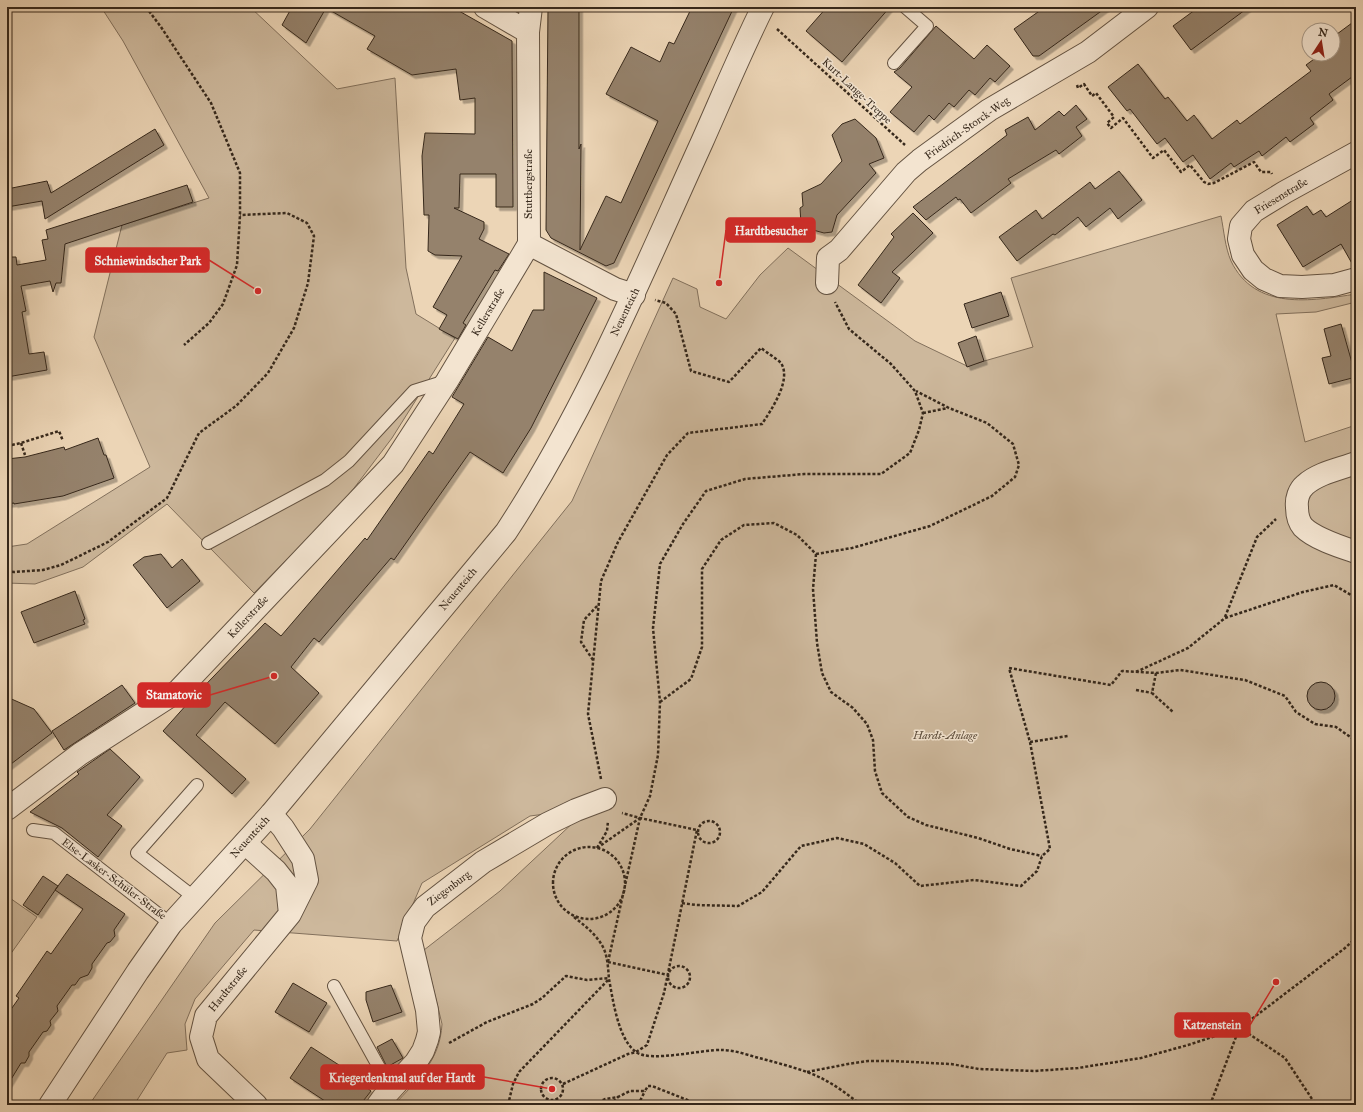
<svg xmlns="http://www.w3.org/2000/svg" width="1363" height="1112" font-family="'IM FELL Great Primer',serif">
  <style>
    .green { fill: #cdb89c; stroke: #82705c }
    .building { fill: #95826c; stroke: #36281b; filter: url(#shadow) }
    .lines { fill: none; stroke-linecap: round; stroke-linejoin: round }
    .service-casing { stroke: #645342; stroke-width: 14 }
    .minor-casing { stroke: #645342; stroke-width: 24 }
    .tertiary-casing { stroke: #645342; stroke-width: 24 }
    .path { stroke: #36281b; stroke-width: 2.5; stroke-dasharray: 3 2; stroke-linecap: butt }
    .service { stroke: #f3e4d0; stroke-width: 12 }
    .minor { stroke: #f3e4d0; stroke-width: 22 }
    .tertiary { stroke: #f3e4d0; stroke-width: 22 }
    .labels { text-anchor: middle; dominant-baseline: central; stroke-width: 3; stroke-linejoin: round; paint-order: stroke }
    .street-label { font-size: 11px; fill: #36281b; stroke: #f3e4d0 }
    .park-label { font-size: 11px; font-style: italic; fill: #5c4c3b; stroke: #f3e4d0 }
    .leader { fill: none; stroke: #d62828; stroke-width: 1.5 }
    .callout-dot { fill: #d62828; stroke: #f3e4d0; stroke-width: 1.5 }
    .callout { fill: #d62828; stroke: #d62828; stroke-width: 1.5 }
    .callout-label { font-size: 12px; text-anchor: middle; font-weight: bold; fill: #fff }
  </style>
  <defs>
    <filter id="shadow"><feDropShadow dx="3.5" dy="3.5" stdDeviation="0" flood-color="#0004"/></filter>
  </defs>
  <rect width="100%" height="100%" fill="#ecd5b6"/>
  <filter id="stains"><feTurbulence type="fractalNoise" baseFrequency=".005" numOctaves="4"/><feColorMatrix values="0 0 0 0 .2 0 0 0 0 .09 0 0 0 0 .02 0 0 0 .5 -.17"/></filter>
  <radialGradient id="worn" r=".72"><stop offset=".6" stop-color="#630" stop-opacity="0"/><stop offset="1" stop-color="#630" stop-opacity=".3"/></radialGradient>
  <path class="green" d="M101 7H250L337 89 395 78 406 268 416 314 455 338 392 438 345 500 254 593 167 504 83 567 35 584 7 583V547L27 544 150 467 94 337 122 225 209 198 123 41Z
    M1221 216C1224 231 1225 247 1231 261 1255 311 1311 301 1356 294V302L1316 312 1276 314 1305 442 1356 425V1105H394C418 1079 440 1061 442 1024L424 950 500 891 576 820V810L530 816 422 883 397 941 254 930 195 999 185 1024 187 1050 167 1053 134 1105H89L215 923 310 829 572 501 673 278 697 289 700 307 726 319 760 275 788 248 915 341 967 366 1033 347 1011 278Z
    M7 896 37 917 7 959Z"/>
  <path class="building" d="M292 7H452L512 41 513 207H496V174H460L459 208H454L484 222V229L479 239 509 254 498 271 495 270 463 323 466 325 458 339 439 329 447 315 433 307 462 256 435 255 428 251 429 215H424L422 156 425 133 475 134V98L460 100 456 69 412 75 367 49 375 36 326 8 306 43 282 25Z
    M548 7H579V149L581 144 580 250 606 196 621 203 658 121 606 94 631 47 660 62 669 42 674 44 692 7H734L614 263 606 266 551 238 546 230Z
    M827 7H890L842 62 806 31Z
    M1045 7H1107L1039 56H1033L1014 29Z
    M1199 7H1249L1191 50 1173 26Z
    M1356 20V74L1329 94 1333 100 1310 118 1314 124 1290 142 1286 137 1262 156 1259 151 1234 167 1231 163 1210 179 1193 155 1183 162 1165 138 1157 144 1130 109 1127 111 1108 87 1138 64 1165 99 1168 97 1187 121 1194 115 1212 139 1237 120 1240 124 1311 71 1306 65 1321 54H1333V37Z
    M936 26 974 59 987 45 1010 66 995 82 990 78 975 95 969 90 954 107 949 103 934 120 929 115 914 132 890 112 912 87 894 72 900 68Z
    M1076 105 1087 119 1076 127 1082 136 1059 154 1056 150 1008 179 1011 183 971 213 960 199 958 200 956 197 926 220 913 207 1007 135 1005 130 1028 117 1035 130 1059 111 1064 116Z
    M855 119 876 138 884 158 869 164 876 173 837 215 832 232 824 233 813 230 811 223 801 224 800 208 803 206 802 193 821 184 842 161 832 135 842 124Z
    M155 129 164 145 45 219 42 201 7 207V189L47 181 51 193Z
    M1119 171 1142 200 1118 219 1110 208 1086 227 1078 217 1055 235 1053 234 1017 261 999 237 1036 210 1042 219 1090 182 1095 189Z
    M187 185 193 202 65 244 61 283H56L53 292 50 281 21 286 26 311 22 312 29 354 44 352 47 370 7 377V257H16L17 265 46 260 42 240 48 239 46 230Z
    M1356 198V267H1354L1341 244 1303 267 1277 225 1307 206 1313 215 1321 210 1326 217Z
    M913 213 933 233 892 272 900 278 881 303 858 285 894 237 891 234Z
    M544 272 597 298 531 428 503 473 470 452 394 560 391 558 319 642 314 638 291 667 319 693 275 744 225 702 196 735 246 779 232 794 163 731 188 703 265 623 281 636 365 538 367 540 429 451 433 454 464 404 452 397 488 337 512 351 533 310H544Z
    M1001 292 1009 316 972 328 964 304Z
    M1341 324 1356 377 1329 384 1322 358 1331 356 1324 329Z
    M976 336 984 361 967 367 958 343Z
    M98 438 104 455H106L114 478 63 496 14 504V503L7 504V459L25 457 64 447 65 450Z
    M161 554 172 568 182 559 200 581 167 608 133 565 144 557Z
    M75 591 85 619 83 620 85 624 34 643 21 612Z
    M1307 696a14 14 0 1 1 28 0a14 14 0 1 1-28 0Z
    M122 685 135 703 64 750 52 731Z
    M7 697 34 709 52 733 7 767Z
    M110 749 140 777 107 815 122 826 98 857 62 828 30 812 79 774 77 772Z
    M67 874 125 914 114 930 115 936 110 942 107 943 92 964V968L88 975 80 978 75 985H72L57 1006 58 1011 50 1021 51 1025 47 1031 43 1032 29 1052V1056L25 1063H21L7 1086V1015L19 998 16 996 47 951 51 954 83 909 55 890Z
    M43 876 58 886 38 915 23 905Z
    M293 983 327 1003 309 1032 275 1012Z
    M391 985 402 1012 373 1022 366 1000V992Z
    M392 1039 403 1058 387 1067 377 1047Z
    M311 1047 339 1065 371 1091 360 1105H331L290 1078Z"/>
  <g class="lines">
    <defs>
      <path id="service" d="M894 63 927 26 905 7
        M208 543 325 480 349 461 414 391 446 381
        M33 830 54 833 171 924
        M195 898 137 853 197 785
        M334 986 391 1089"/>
      <path id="minor" d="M485 7 528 32
        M531 7 528 32 529 244 615 289 634 295
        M1356 153 1285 192 1254 211 1241 226 1239 239 1243 255 1253 270 1264 279 1280 286 1302 287 1334 285 1356 279
        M827 283 828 258 839 250 906 172 920 160 989 110 1088 52 1147 7
        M1356 463C1340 469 1318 473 1305 485 1299 490 1296 499 1297 507 1297 514 1298 521 1303 527 1315 539 1341 547 1356 552
        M7 809 80 754 178 691 393 464 447 381 529 244
        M245 843 276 871 287 885 290 914
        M256 1105 208 1059 201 1037 206 1016 290 914 307 880 303 859 283 828 271 814
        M378 1105 383 1098 416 1062 423 1051 427 1040 429 1032 427 1010 410 938 414 922 425 907 483 862 547 824 576 810 605 799"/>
      <path id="tertiary" d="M50 1105 138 971 171 924 271 814 506 532C586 410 642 274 702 142 722 97 741 51 763 7"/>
    </defs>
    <use href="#service" class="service-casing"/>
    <use href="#minor" class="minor-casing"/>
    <use href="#tertiary" class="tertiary-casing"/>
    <path class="path" d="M146 7 161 27 211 103 240 173V215L237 265 223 304 209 323 184 345
      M777 29 905 145
      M1077 85 1078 88 1084 84 1092 96 1096 93 1114 117 1107 123 1111 128 1123 118 1153 158 1164 150 1181 172 1190 165 1204 182 1208 184 1214 183 1254 162 1261 172H1271L1272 174
      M923 413 948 408
      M21 443 25 455
      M7 446 21 443 59 431 63 441
      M816 554 813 589 817 643 822 673 831 692 853 708 867 724 873 740 875 771 882 793 908 817 926 825 978 838 1010 849 1042 856
      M816 554 852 548 930 526 992 496 1015 477 1019 465 1013 444 987 423 949 408 916 391
      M7 571 14 572 43 570 61 565 108 542 167 498 199 433 236 406 268 373 294 328 308 283 314 236 307 223 287 213 240 215
      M1225 617 1257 537 1276 519
      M593 660 581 642 584 620 598 605
      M1136 672 1188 648 1225 618 1303 592 1334 585 1356 598
      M1156 673 1152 693 1173 712
      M1136 690 1152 693
      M660 702 691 679 702 647V569L721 540 744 525 774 523 797 535 816 554
      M1030 742 1068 736
      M601 779 588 714 601 581 618 542 667 455 688 433 762 424C771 410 792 380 781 363 777 359 766 352 761 348L729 382 691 371 676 314 666 303 655 300
      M698 832a11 11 0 1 1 22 0a11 11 0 1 1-22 0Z
      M553 883a36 36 0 1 1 72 0a36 36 0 1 1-72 0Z
      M597 848 640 818
      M597 848 607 831 608 821
      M682 903 696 905 738 906 762 892 801 846 837 838 864 844 895 863 920 886 974 880 1021 886 1037 871 1042 856 1050 849 1030 742 1009 668 1111 685 1122 671 1156 673 1180 670 1245 680 1285 696 1296 712 1315 724 1336 727 1356 741
      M574 917C585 926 596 934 603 947 608 957 608 969 609 979 613 1000 618 1039 636 1052 650 1063 703 1049 722 1050 736 1050 750 1056 763 1059 778 1063 793 1067 807 1072 827 1079 845 1092 861 1105
      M608 962 640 818 650 796 658 755 660 702 653 628 660 564 683 524 706 491 745 479 804 474H881L910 453 919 430 923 413 915 391 891 364 849 329 835 302
      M608 962 668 975
      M668 977a11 11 0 1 1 22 0a11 11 0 1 1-22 0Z
      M1240 1028 1285 1058 1314 1102 1315 1105
      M449 1043 487 1022 533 1004 542 998 566 976 587 980 609 978
      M807 1072 848 1064 868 1061H892L951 1064 979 1069 1034 1071 1078 1068 1141 1058 1188 1045 1240 1028 1345 948 1356 938
      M541 1089a11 11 0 1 1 22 0a11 11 0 1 1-22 0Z
      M563 1084 628 1054 636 1052 647 1045 664 993 697 830 640 818 622 813
      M554 1100 555 1105
      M508 1105 513 1084 519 1072 609 979
      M594 1105 605 1099 618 1097 630 1091H645L648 1086H652L700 1105
      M610 1105 618 1097
      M638 1105 645 1091
      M1210 1105 1239 1029"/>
    <use href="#service" class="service"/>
    <use href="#minor" class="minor"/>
    <use href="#tertiary" class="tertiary"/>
  </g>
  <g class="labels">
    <g class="street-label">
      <text transform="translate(857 91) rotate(43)">Kurt-Lange-Treppe</text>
      <text transform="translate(967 128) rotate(-35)">Friedrich-Storck-Weg</text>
      <text transform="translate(528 184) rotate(-90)">Stuttbergstraße</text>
      <text transform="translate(1281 196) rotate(-31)">Friesenstraße</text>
      <text transform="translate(488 312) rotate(-59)">Kellerstraße</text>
      <text transform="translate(625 312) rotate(-64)">Neuenteich</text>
      <text transform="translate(458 589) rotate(-50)">Neuenteich</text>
      <text transform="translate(248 617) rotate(-47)">Kellerstraße</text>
      <text transform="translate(250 837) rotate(-48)">Neuenteich</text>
      <text transform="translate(114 879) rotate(37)">Else-Lasker-Schüler-Straße</text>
      <text transform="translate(449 888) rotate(-37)">Ziegenburg</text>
      <text transform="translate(228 989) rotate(-51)">Hardtstraße</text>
    </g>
    <g class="park-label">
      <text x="945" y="735">Hardt-Anlage</text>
    </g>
  </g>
  <path class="leader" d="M719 283L726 230M258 291L209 260M274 676L210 695M1276 982L1250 1025M552 1089L484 1077"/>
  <g class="callout-dot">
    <circle cx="719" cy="283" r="4"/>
    <circle cx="258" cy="291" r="4"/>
    <circle cx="274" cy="676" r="4"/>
    <circle cx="1276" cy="982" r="4"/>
    <circle cx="552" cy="1089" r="4"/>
  </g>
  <g class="callout">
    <rect x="726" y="218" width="89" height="24" rx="4"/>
    <rect x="86" y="248" width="123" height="24" rx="4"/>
    <rect x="138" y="683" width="72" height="24" rx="4"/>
    <rect x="1175" y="1013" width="75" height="24" rx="4"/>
    <rect x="321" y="1065" width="163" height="24" rx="4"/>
  </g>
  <g class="callout-label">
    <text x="771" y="235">Hardtbesucher</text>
    <text x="148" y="265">Schniewindscher Park</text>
    <text x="174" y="699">Stamatovic</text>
    <text x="1212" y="1029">Katzenstein</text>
    <text x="402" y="1082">Kriegerdenkmal auf der Hardt</text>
  </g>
  <rect width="1363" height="1112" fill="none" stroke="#ecd5b6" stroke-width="24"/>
  <rect x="8" y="8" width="1347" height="1096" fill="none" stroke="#36281b" stroke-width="2"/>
  <rect x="12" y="12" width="1339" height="1088" fill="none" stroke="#36281b"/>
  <g transform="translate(1321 42) rotate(12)"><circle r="19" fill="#f3e4d0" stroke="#a79988"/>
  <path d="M0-3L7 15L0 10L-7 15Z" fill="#8f2418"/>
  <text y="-6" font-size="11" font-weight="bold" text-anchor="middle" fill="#36281b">N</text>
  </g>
  <rect width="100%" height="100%" filter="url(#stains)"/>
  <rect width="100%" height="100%" fill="url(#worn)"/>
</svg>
